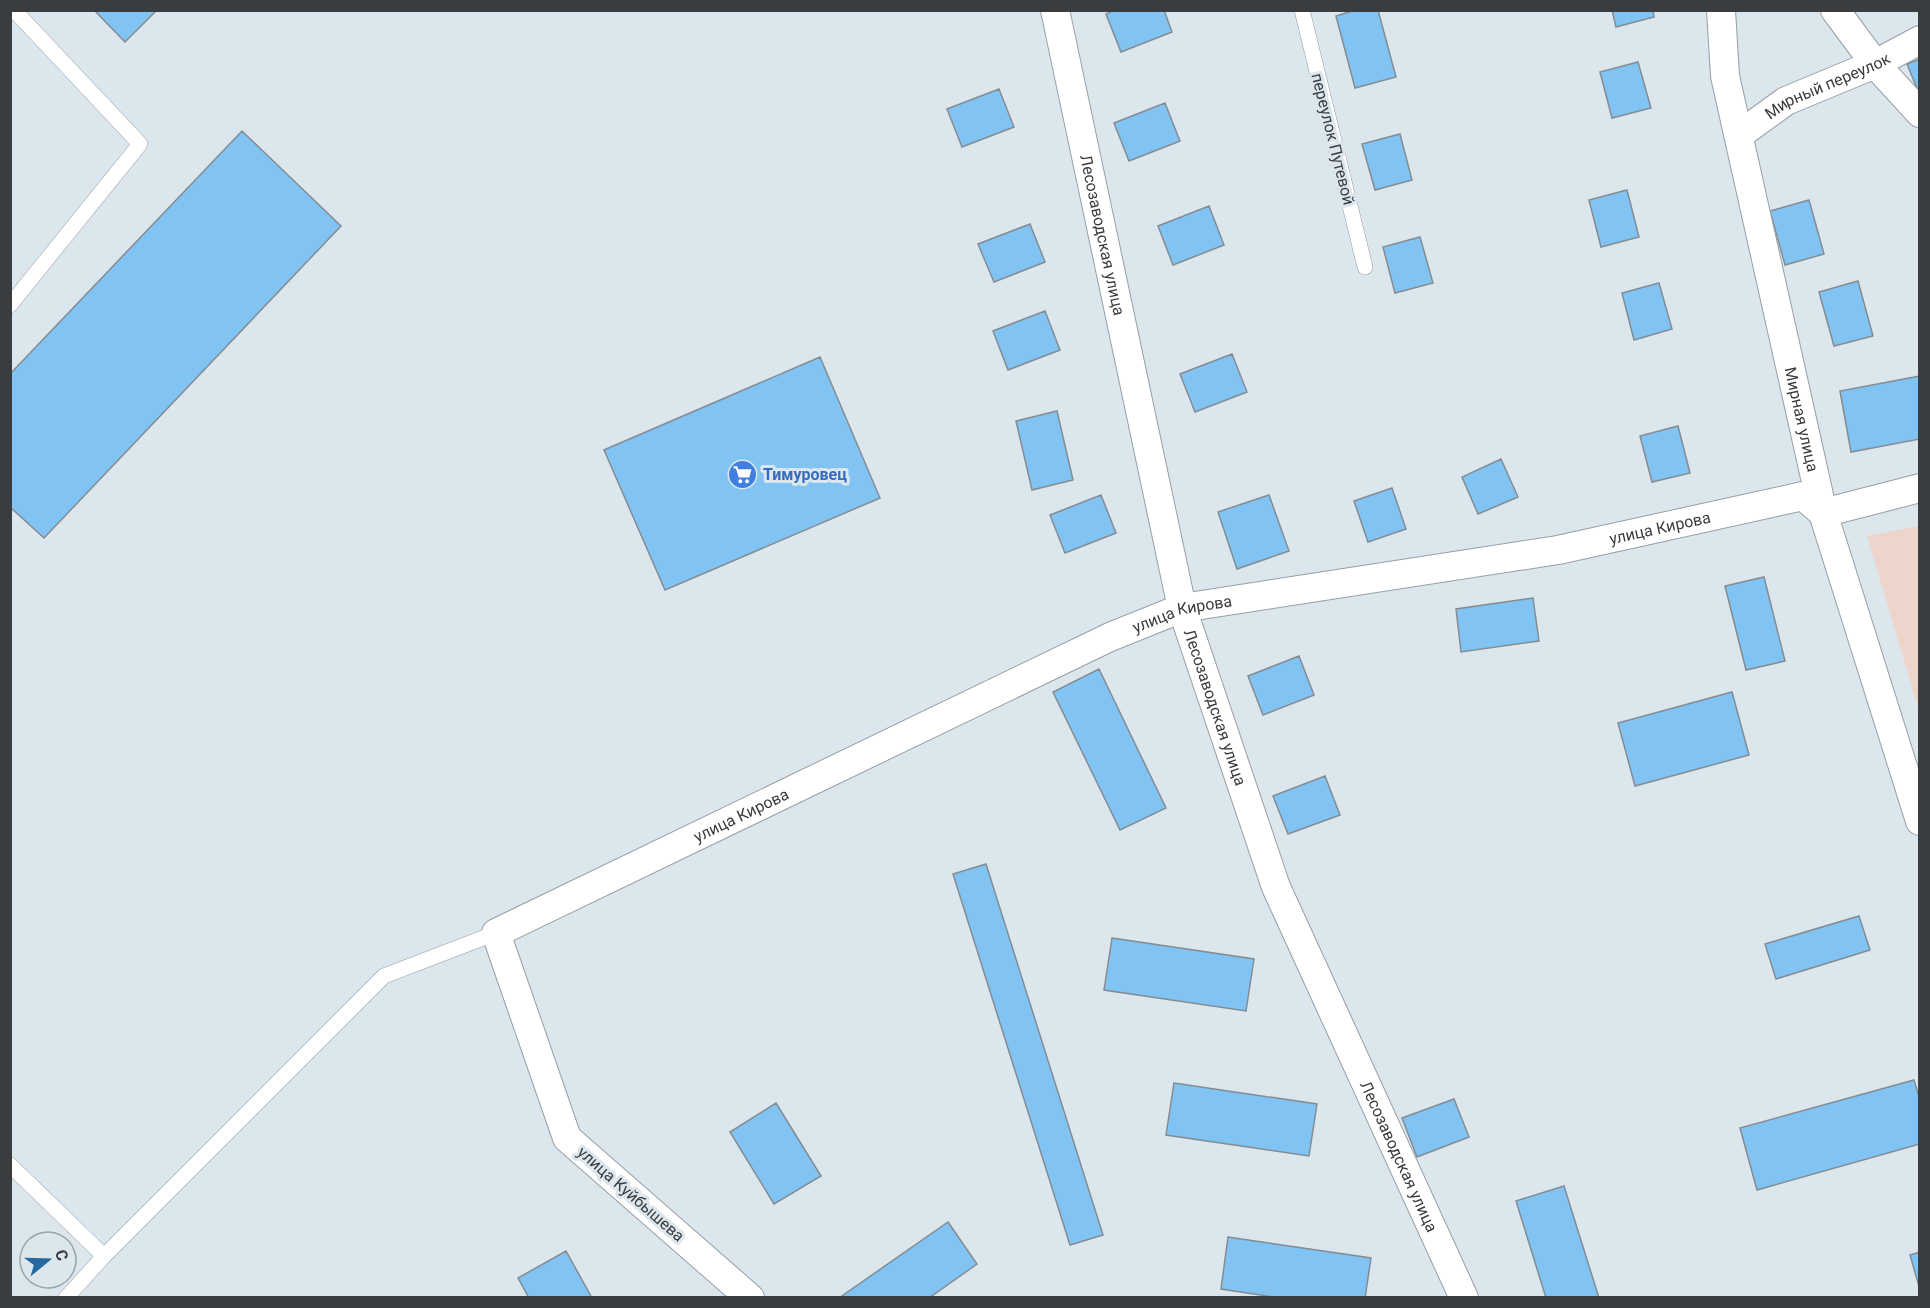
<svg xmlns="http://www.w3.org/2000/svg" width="1930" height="1308" font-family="Roboto,sans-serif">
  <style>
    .education { fill: #edd5cc }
    .building { fill: #81c4f3; stroke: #838c93; stroke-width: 1.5 }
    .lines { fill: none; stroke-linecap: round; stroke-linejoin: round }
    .service-casing { stroke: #969fa6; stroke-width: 16 }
    .minor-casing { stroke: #969fa6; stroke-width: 30 }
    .service { stroke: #fff; stroke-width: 15 }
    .minor { stroke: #fff; stroke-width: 28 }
    .labels { text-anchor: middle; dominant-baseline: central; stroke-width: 6; stroke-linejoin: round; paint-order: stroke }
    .street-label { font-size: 16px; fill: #3a3d40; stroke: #dce6ed }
    .shop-label { font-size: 16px; font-weight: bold; fill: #366cbe; stroke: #dce6ed; text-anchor: start }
  </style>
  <rect width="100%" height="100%" fill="#dce6ed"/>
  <path class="education" d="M1919 526H1920L1919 711 1867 536Z"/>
  <path class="building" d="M94 10H157L125 42Z
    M1114 10H1164L1172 32 1121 52 1106 14Z
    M1355 10H1378L1396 77 1355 88 1336 16Z
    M1612 10H1653L1654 17 1616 27Z
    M1920 59V96L1907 64Z
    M1638 62 1651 108 1612 118 1600 72Z
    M999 89 1014 127 962 147 947 109Z
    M1165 103 1180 141 1129 161 1114 123Z
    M242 131 341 226 44 538 10 507V374Z
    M1400 134 1412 180 1375 190 1362 144Z
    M1627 190 1639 237 1601 247 1589 200Z
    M1809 200 1824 254 1785 265 1770 211Z
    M1209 206 1224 245 1173 265 1158 226Z
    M1030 224 1045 262 994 282 978 244Z
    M1420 237 1433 283 1395 293 1383 247Z
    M1858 281 1873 336 1834 346 1819 292Z
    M1659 283 1672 329 1634 340 1622 293Z
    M1045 311 1060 350 1008 370 993 331Z
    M1232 354 1247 392 1195 412 1180 374Z
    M820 357 880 498 665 590 604 450Z
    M1920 376V439L1851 452 1840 391Z
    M1057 411 1073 480 1032 490 1016 421Z
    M1678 426 1690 473 1652 482 1640 436Z
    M1501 459 1518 497 1478 514 1462 477Z
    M1392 488 1406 529 1368 542 1354 501Z
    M1101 495 1116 533 1065 553 1050 515Z
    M1269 495 1289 551 1237 569 1218 512Z
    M1764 577 1785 661 1746 670 1725 586Z
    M1533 598 1539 641 1461 652 1456 609Z
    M1299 656 1314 695 1263 715 1248 676Z
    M1099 669 1166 808 1120 830 1053 692Z
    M1732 692 1749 755 1635 786 1618 723Z
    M1325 776 1340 815 1288 834 1273 796Z
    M986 864 1103 1235 1070 1245 953 874Z
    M1859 916 1870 950 1776 979 1765 944Z
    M1112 938 1254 959 1246 1011 1104 990Z
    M1914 1080 1920 1100V1144L1757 1190 1740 1128Z
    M1174 1083 1317 1104 1309 1156 1166 1135Z
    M1454 1099 1469 1137 1417 1157 1402 1118Z
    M776 1103 821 1176 774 1204 730 1132Z
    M1564 1186 1599 1298H1546L1516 1201Z
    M948 1222 977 1264 929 1298H839Z
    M1228 1237 1371 1258 1365 1298H1280L1221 1289Z
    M566 1251 592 1298H529L518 1278Z
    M1920 1252V1290L1910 1255Z"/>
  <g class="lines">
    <defs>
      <path id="service" d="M1302 10 1365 267
        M10 305 140 144 14 10
        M10 1165 104 1256
        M66 1298 104 1256 384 976 496 933"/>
      <g id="minor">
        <path id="s1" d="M1055 10 1182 608 1276 887 1464 1298"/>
        <path id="s2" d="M1721 10 1725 76 1823 513 1920 821"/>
        <path d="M1835 10 1875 64 1920 113"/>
        <path id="s3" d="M1739 135 1786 101 1875 64 1920 40"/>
        <path id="s4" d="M750 1298 567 1138 496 933 1110 637 1182 608 1558 550 1803 496 1823 513 1920 488"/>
      </g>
    </defs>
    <use href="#service" class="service-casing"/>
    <use href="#minor" class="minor-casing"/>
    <use href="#service" class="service"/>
    <use href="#minor" class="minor"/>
  </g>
  <defs>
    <symbol id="supermarket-disc" viewBox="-11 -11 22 22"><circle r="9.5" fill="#3f7fe0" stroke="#dce6ed"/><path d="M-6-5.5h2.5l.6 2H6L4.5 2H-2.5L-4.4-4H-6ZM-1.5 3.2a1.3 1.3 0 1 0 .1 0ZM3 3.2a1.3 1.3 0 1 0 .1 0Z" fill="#fff"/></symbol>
  </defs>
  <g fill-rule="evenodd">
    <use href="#supermarket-disc" x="726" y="458" width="33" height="33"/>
  </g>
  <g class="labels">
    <g class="street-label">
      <text stroke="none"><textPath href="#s3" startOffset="102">Мирный переулок</textPath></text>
      <text transform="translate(1333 139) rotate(76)">переулок Путевой</text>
      <text stroke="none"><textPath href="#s1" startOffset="230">Лесозаводская улица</textPath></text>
      <text stroke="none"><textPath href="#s2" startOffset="418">Мирная улица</textPath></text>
      <text stroke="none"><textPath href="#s4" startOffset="1704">улица Кирова</textPath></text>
      <text stroke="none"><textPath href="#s4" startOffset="1218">улица Кирова</textPath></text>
      <text stroke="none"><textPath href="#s1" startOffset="716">Лесозаводская улица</textPath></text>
      <text stroke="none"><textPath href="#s4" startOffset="732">улица Кирова</textPath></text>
      <text stroke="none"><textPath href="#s1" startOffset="1202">Лесозаводская улица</textPath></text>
      <text transform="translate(631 1194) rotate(41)">улица Куйбышева</text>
    </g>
    <g class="shop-label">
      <text x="763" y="474">Тимуровец</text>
    </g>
  </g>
  <rect width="1930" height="1308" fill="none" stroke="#3a3d40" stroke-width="24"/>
  <g transform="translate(48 1260) rotate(71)"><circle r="28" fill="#dce6ed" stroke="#9ba2a8" stroke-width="1.5"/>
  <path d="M0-4.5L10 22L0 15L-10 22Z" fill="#25699e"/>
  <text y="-9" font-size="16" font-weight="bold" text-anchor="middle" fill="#3a3d40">С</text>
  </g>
</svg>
